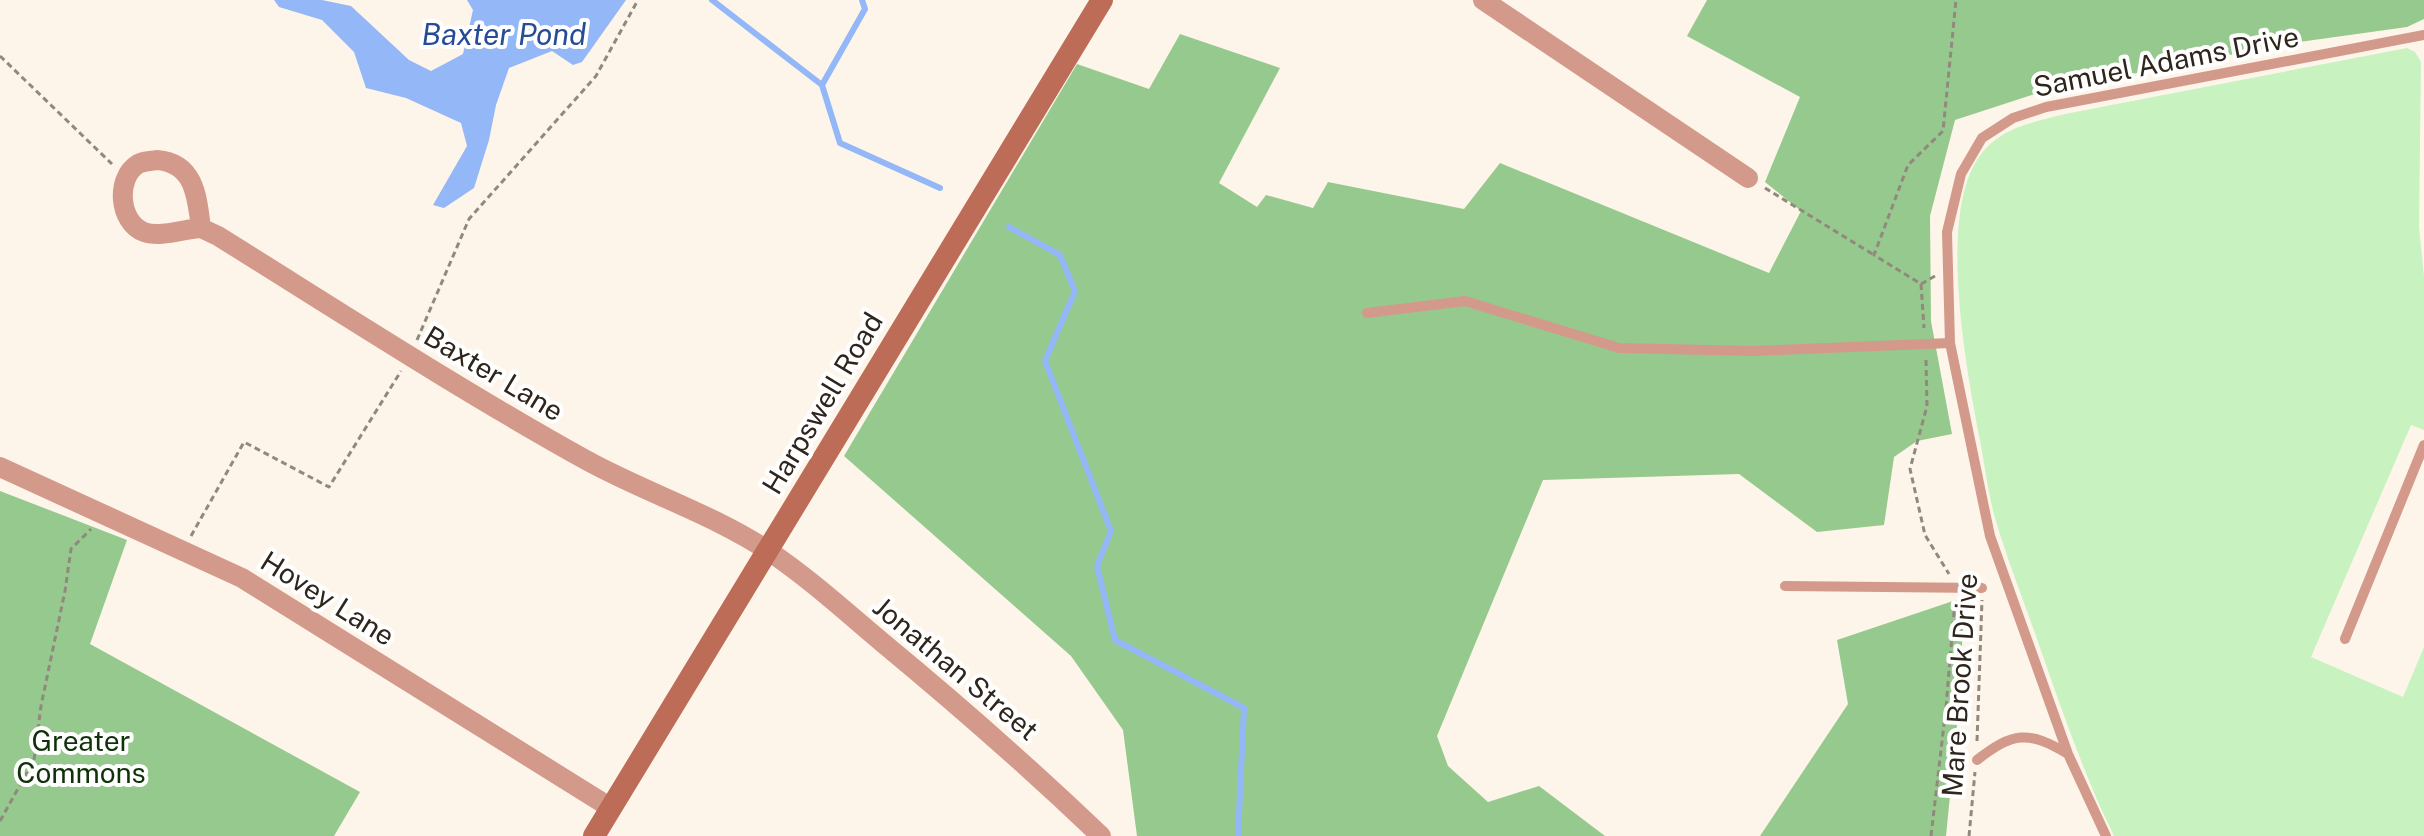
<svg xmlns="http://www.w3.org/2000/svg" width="2424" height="836" font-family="'Public Sans',sans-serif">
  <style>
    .green { fill: #c8f3c0 }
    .forest { fill: #96c98d }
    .water { fill: #94b7f7 }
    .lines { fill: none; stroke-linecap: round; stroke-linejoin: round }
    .stream { stroke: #94b7f7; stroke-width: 6 }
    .path { stroke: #91897e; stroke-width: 3; stroke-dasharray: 6 4; stroke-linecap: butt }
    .service { stroke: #d39a8b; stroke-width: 10 }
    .minor { stroke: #d39a8b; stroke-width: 20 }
    .secondary { stroke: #bd6c57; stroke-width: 22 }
    .labels { text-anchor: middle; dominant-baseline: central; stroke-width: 8; stroke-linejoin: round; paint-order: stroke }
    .street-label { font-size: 28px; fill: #2e261c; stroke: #fff }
    .park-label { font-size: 28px; fill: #0f3209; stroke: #fff }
    .water-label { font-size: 30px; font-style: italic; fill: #274c96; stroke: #fff }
  </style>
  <rect width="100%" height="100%" fill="#fdf5ea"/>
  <path class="green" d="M2407 48 2415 52 2421 62 2419 227 2424 276V430L2411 425 2311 657 2403 697 2424 647V836H2114C2083 773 2060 705 2037 639 2023 599 2007 559 1995 518 1988 493 1985 466 1980 441 1967 372 1938 221 1977 160 1997 128 2030 123 2065 114Z"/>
  <path class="forest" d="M1707 0H2424V19L2407 27 2292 43 2044 91 1955 120 1930 216 1931 321 1952 434 1917 441 1894 457 1884 525 1817 532 1739 474 1543 480 1437 736 1448 766 1488 802 1539 786 1605 836H1137L1123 730 1071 656 844 456 1077 64 1149 89 1180 34 1280 68 1219 183 1257 207 1266 195 1313 208 1328 182 1464 209 1500 163 1769 273 1801 211 1765 182 1800 97 1687 36Z
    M0 491 127 540 90 644 360 792 334 836H0Z
    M1965 597 1957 725 1946 836H1760L1848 704 1837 640Z"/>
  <path class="water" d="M274 0H322L351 6 409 60 431 71 463 54 473 10 467 0H626L582 62 573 65 552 51 509 68 496 105 489 140 474 188 444 208 433 205 467 146 461 123 406 98 366 88 354 52 322 20 279 7Z"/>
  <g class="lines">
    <path class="stream" d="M712 0 822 85
      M862 0 865 9 822 85 840 143 940 188
      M1009 227 1060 255 1075 291 1045 361 1111 531 1097 566 1115 640 1244 708 1238 836"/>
    <path class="path" d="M0 56 112 164
      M1765 188 1874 255
      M1935 276 1921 284 1874 255 1908 165 1943 131 1956 0
      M1921 284 1924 328
      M417 340 469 219 596 76 638 0
      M1926 360 1927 406 1910 469 1925 535 1949 574
      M191 536 244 442 329 487 401 371
      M1977 741 1982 600
      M0 821 34 760 41 706 65 591 71 549 91 529
      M1931 836 1946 707 1955 600
      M1969 836 1975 772"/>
    <path class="service" d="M1367 313 1465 301 1619 348 1753 351 1950 343
      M1785 586 1982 588
      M2345 639 2424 445
      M1977 760C2013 732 2028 730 2068 754
      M2106 836 2068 754 1990 536 1950 343 1947 232 1961 174 1982 138 2013 118 2046 107 2424 35"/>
    <path class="minor" d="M1483 0 1748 178
      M157 160C195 163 197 197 201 228 184 229 160 238 144 232 119 223 115 178 138 164 143 161 152 161 157 160Z
      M201 228 218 236C340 312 460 390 586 460 646 493 713 514 770 552 810 579 846 612 883 643 958 705 1031 769 1101 836
      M0 467 242 578 611 808"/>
    <path class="secondary" d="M594 836 1102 0"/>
  </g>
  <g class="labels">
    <g class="street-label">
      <text transform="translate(2166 61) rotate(-11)">Samuel Adams Drive</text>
      <text transform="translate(494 373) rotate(31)">Baxter Lane</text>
      <text transform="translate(822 403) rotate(-59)">Harpswell Road</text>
      <text transform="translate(328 598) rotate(32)">Hovey Lane</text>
      <text transform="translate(956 668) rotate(40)">Jonathan Street</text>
      <text transform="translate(1959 685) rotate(-86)">Mare Brook Drive</text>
    </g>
    <g class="park-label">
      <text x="81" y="740">Greater<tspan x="81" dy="32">Commons</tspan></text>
    </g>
    <g class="water-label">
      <text x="504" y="34">Baxter Pond</text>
    </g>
  </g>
</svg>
